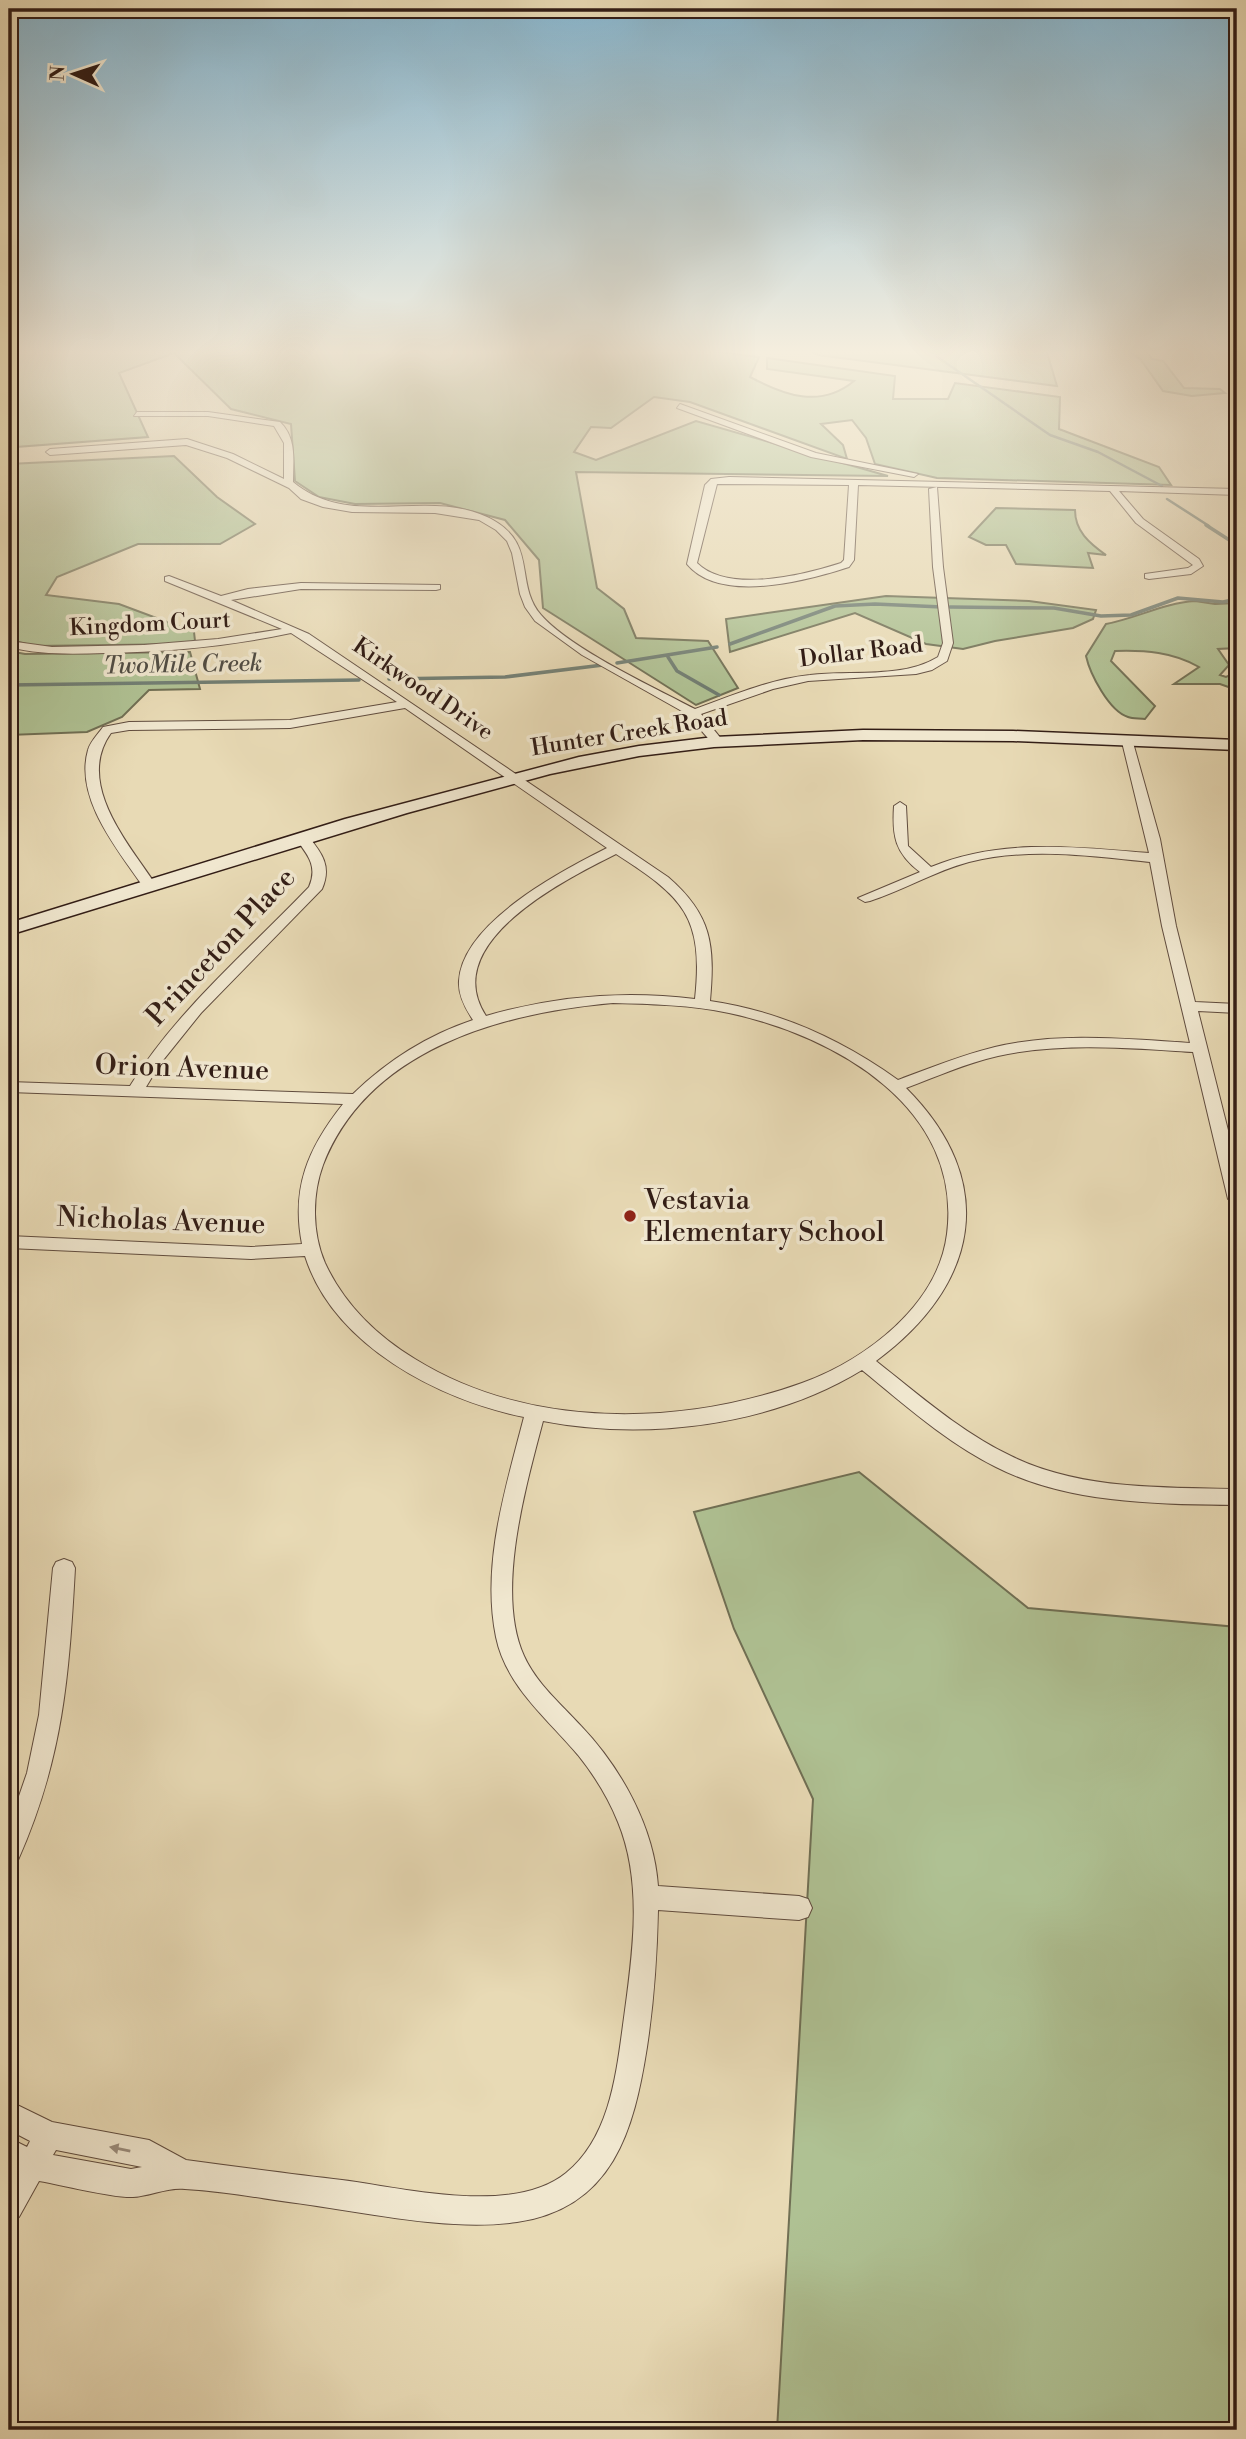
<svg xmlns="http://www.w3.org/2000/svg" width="1246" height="2439" font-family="'Libre Bodoni',serif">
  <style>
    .green { fill: #afc193; stroke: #706f54; stroke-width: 2 }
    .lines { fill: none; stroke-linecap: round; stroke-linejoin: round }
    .stream-far1 { stroke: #6f7c71; stroke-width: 2.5 }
    .stream { stroke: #6f7c71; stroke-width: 3.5 }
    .minor-casing { stroke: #604c3e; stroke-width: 2 }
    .secondary-casing { stroke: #321d16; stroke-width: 3 }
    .minor { fill: #f0e7cf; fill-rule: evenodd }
    .secondary { fill: #f0e7cf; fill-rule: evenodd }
    .oneway { fill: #9a8c7c }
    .poi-dot { fill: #8f2418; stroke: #f0e7cf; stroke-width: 2.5 }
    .labels { text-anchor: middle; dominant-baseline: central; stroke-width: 7; stroke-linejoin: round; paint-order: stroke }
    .far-street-label { font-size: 23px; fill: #321d16; stroke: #f0e7cf }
    .far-water-label { font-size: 24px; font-style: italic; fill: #504c44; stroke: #f0e7cf }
    .street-label { font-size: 28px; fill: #321d16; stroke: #f0e7cf }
    .poi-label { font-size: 28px; fill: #321d16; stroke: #f0e7cf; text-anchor: start }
  </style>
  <rect width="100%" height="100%" fill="#e8dab5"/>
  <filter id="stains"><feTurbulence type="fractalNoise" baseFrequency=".00286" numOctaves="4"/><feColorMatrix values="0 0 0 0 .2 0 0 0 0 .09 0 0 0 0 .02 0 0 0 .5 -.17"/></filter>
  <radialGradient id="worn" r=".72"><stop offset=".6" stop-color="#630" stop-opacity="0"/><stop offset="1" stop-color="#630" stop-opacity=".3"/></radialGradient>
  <path class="green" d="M9 349H696L759 357 750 377C784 395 820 409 854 381L767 369V358L895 376 893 399H948L955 383 1060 397 1059 429 1159 467 1171 485 937 478 875 464 866 438 852 420 821 424 843 445 847 459 690 402 654 397 611 428 591 427 574 452 596 460 696 421 888 476 576 472 597 588 624 609 636 638 708 641 738 688 696 705 543 608 539 560 505 520 440 503 355 504 319 497 295 481 291 424 231 409 174 353 119 373 148 437 16 447 9 455Z
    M806 349H1046L1057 386 818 355Z
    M1126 349H1145L1152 359 1163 361 1184 388 1220 389 1225 393 1192 396 1163 391 1141 360Z
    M174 456 217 497 255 524 220 544H138L57 577 46 595 119 604 194 632 195 641 187 644 34 646 15 641 13 623 9 620V464Z
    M996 508 1075 510C1075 531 1089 543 1106 555L1088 553 1093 568 1016 564 1006 545H986L969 537Z
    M886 596 1029 601 1096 610 1093 619 1073 628 995 641 963 649 926 644 855 613 730 652 726 619Z
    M1195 601 1215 604 1237 603V648L1218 649 1229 665 1220 675 1226 677 1237 672V690L1220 684H1174L1199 667C1173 652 1145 650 1115 651L1111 661 1155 706 1145 719C1140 718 1133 719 1128 717 1109 711 1090 674 1086 656L1106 624C1137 618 1164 603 1195 601Z
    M9 651 25 654 190 652 200 689 149 690 122 717 87 732 9 735Z
    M859 1472 1028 1608 1237 1627V2430H777L813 1799 734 1629 694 1512Z"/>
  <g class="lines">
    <path class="stream-far1" d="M926 349 1050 435 1098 452 1162 486
      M1167 499 1209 526"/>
    <path class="stream" d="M1206 525 1237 545
      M950 607 1054 608 1101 616 1131 615 1178 598 1223 602 1237 599
      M730 644 835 606 875 604 942 607
      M668 657 677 671 719 695
      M617 663 717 647
      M389 679 505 677 603 665
      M9 685 359 680"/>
    <defs>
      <path id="minor" d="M680 404 816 453 918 474 914 477 811 457 677 408Z
        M137 412H208L280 422C297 438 293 461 293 482 350 530 426 488 487 517 540 542 513 582 541 615 571 649 653 687 695 709 732 696 770 679 810 675 850 670 902 679 938 657L943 643 933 567 929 489 937 487 943 567 953 643 947 661 932 670 916 674 808 681 773 689 701 714 723 741 713 744 687 714 582 655 535 621 525 607 520 594 512 553 507 541 496 530 479 520 435 513 352 512 323 507 301 499 289 488 227 458 186 445 50 455 46 452 50 449 187 439 233 454 284 479V443L274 426 208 416H134Z
        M729 477 1237 489V495L1119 491 1143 519 1199 559 1203 566 1191 574 1149 579 1145 578V574L1188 568 1193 565 1136 523 1110 491 858 485 854 560 849 567C806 581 720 604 687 564L705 485 711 479ZM717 484 849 485 844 560 841 563C804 575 728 594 697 563Z
        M169 576 221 596 248 589 301 583 440 585V589L436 590 301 589 231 600 309 634 668 877C712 915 715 945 710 1001 779 1011 841 1039 898 1080 930 1068 962 1055 995 1047 1059 1032 1126 1039 1190 1043L1162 926 1150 862C1091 856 1028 847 969 862 935 871 904 890 870 901L865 902 858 898 920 872C895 853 892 836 894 806L900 802 906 806 908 846 931 867C1001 838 1075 847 1149 853L1122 742 1132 739 1160 839 1176 926 1195 1002 1237 1004V1013L1198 1011 1237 1166V1205L1228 1199 1193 1052C1128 1048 1062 1042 998 1056 966 1063 936 1077 906 1088 1000 1182 979 1285 876 1361 919 1395 961 1432 1011 1456 1080 1490 1162 1487 1237 1489V1505C1157 1504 1069 1504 996 1467 946 1442 905 1405 862 1370 771 1426 646 1441 543 1421 526 1486 495 1592 524 1656 536 1683 561 1704 581 1726 621 1768 654 1827 658 1886L799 1896 808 1899 812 1908 808 1917 799 1920 658 1910C657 1956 654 2001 647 2047 634 2130 613 2208 517 2222 449 2232 364 2212 296 2203 259 2198 222 2191 185 2189 168 2187 150 2196 133 2197 112 2198 63 2185 39 2181L19 2217 9 2221V2179L14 2171 9 2168V2138L27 2147 30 2141 9 2130V2101L52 2122 149 2140 186 2160C238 2167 290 2174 342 2180 405 2188 513 2216 566 2173 609 2138 616 2077 623 2025 632 1958 644 1885 618 1822 608 1797 594 1775 578 1755 547 1718 506 1686 496 1637 481 1564 506 1487 524 1417 439 1400 333 1345 305 1256L251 1259 9 1248V1236L251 1247 302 1244C291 1188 308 1148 343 1104L9 1092V1082L130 1086C178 1009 247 952 309 887 318 866 308 855 295 838L297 835H307C322 853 332 866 322 889L201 1013 160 1064 146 1087 353 1094C387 1061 428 1035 473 1020 465 1008 458 995 459 981 462 923 561 871 607 848L405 708 290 728 129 730 111 733C75 783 128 843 156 885L149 889 144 888C119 851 74 799 88 750 90 742 98 734 103 727L129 722 290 720 397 702 291 633C230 646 168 652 105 653 73 654 40 655 9 647V641L52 647 144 645 218 639 282 629 165 581V577ZM616 854C683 897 704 916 695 999 624 990 554 996 486 1016 438 943 564 880 616 854ZM613 1003C652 1004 691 1005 729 1013 836 1036 963 1108 947 1234 938 1306 865 1360 802 1383 679 1427 528 1429 415 1359 377 1336 344 1304 325 1263 312 1233 312 1195 323 1165 368 1049 501 1013 613 1003ZM56 2150 142 2167 131 2169 53 2155Z
        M64 1559 72 1562 75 1568C69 1677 63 1759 18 1860L9 1863V1825L27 1773 39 1715 53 1568 56 1562Z"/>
      <path id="secondary" d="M863 730 1013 731 1237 740V750L1013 741 863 740 714 747 639 756 550 774 407 813 9 935V923L345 819 579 757 639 746 714 737Z"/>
    </defs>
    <use href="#minor" class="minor-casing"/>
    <use href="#secondary" class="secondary-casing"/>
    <use href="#minor" class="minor"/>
    <use href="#secondary" class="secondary"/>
  </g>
  <defs><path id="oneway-solid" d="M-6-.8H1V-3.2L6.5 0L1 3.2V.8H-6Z" transform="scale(1.75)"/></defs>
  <use class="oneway" href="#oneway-solid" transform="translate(120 2149) rotate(-169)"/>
  <linearGradient id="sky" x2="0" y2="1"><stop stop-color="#87b7d1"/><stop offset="0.51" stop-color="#f5eede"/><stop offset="1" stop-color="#f5eede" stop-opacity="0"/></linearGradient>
  <rect width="1246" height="690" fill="url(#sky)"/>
  <circle class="poi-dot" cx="630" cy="1216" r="7"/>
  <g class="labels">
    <g class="far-street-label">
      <text transform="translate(150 624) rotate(-3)">Kingdom Court</text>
      <text transform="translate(861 652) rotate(-7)">Dollar Road</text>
      <text transform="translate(423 689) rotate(34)">Kirkwood Drive</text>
      <text transform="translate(629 733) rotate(-9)">Hunter Creek Road</text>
    </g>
    <g class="far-water-label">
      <text transform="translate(183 665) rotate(-1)">TwoMile Creek</text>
    </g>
    <g class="street-label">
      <text transform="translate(221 947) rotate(-47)">Princeton Place</text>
      <text transform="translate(182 1068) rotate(2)">Orion Avenue</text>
      <text transform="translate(161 1221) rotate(2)">Nicholas Avenue</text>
    </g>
    <g class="poi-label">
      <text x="644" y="1200">Vestavia<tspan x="644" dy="32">Elementary School</tspan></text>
    </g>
  </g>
  <rect width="1246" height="2439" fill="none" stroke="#e8dab5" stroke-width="35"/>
  <rect x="10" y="10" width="1225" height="2418" fill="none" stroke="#321d16" stroke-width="3.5"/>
  <rect x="18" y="18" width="1211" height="2404" fill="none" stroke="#321d16" stroke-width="2"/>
  <g transform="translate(74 74) rotate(273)" stroke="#f0e7cf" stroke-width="5" paint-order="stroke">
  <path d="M0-5L12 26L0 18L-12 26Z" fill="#321d16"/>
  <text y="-10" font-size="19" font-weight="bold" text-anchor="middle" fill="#321d16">N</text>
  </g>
  <rect width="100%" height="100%" filter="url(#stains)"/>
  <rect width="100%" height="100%" fill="url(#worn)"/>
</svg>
